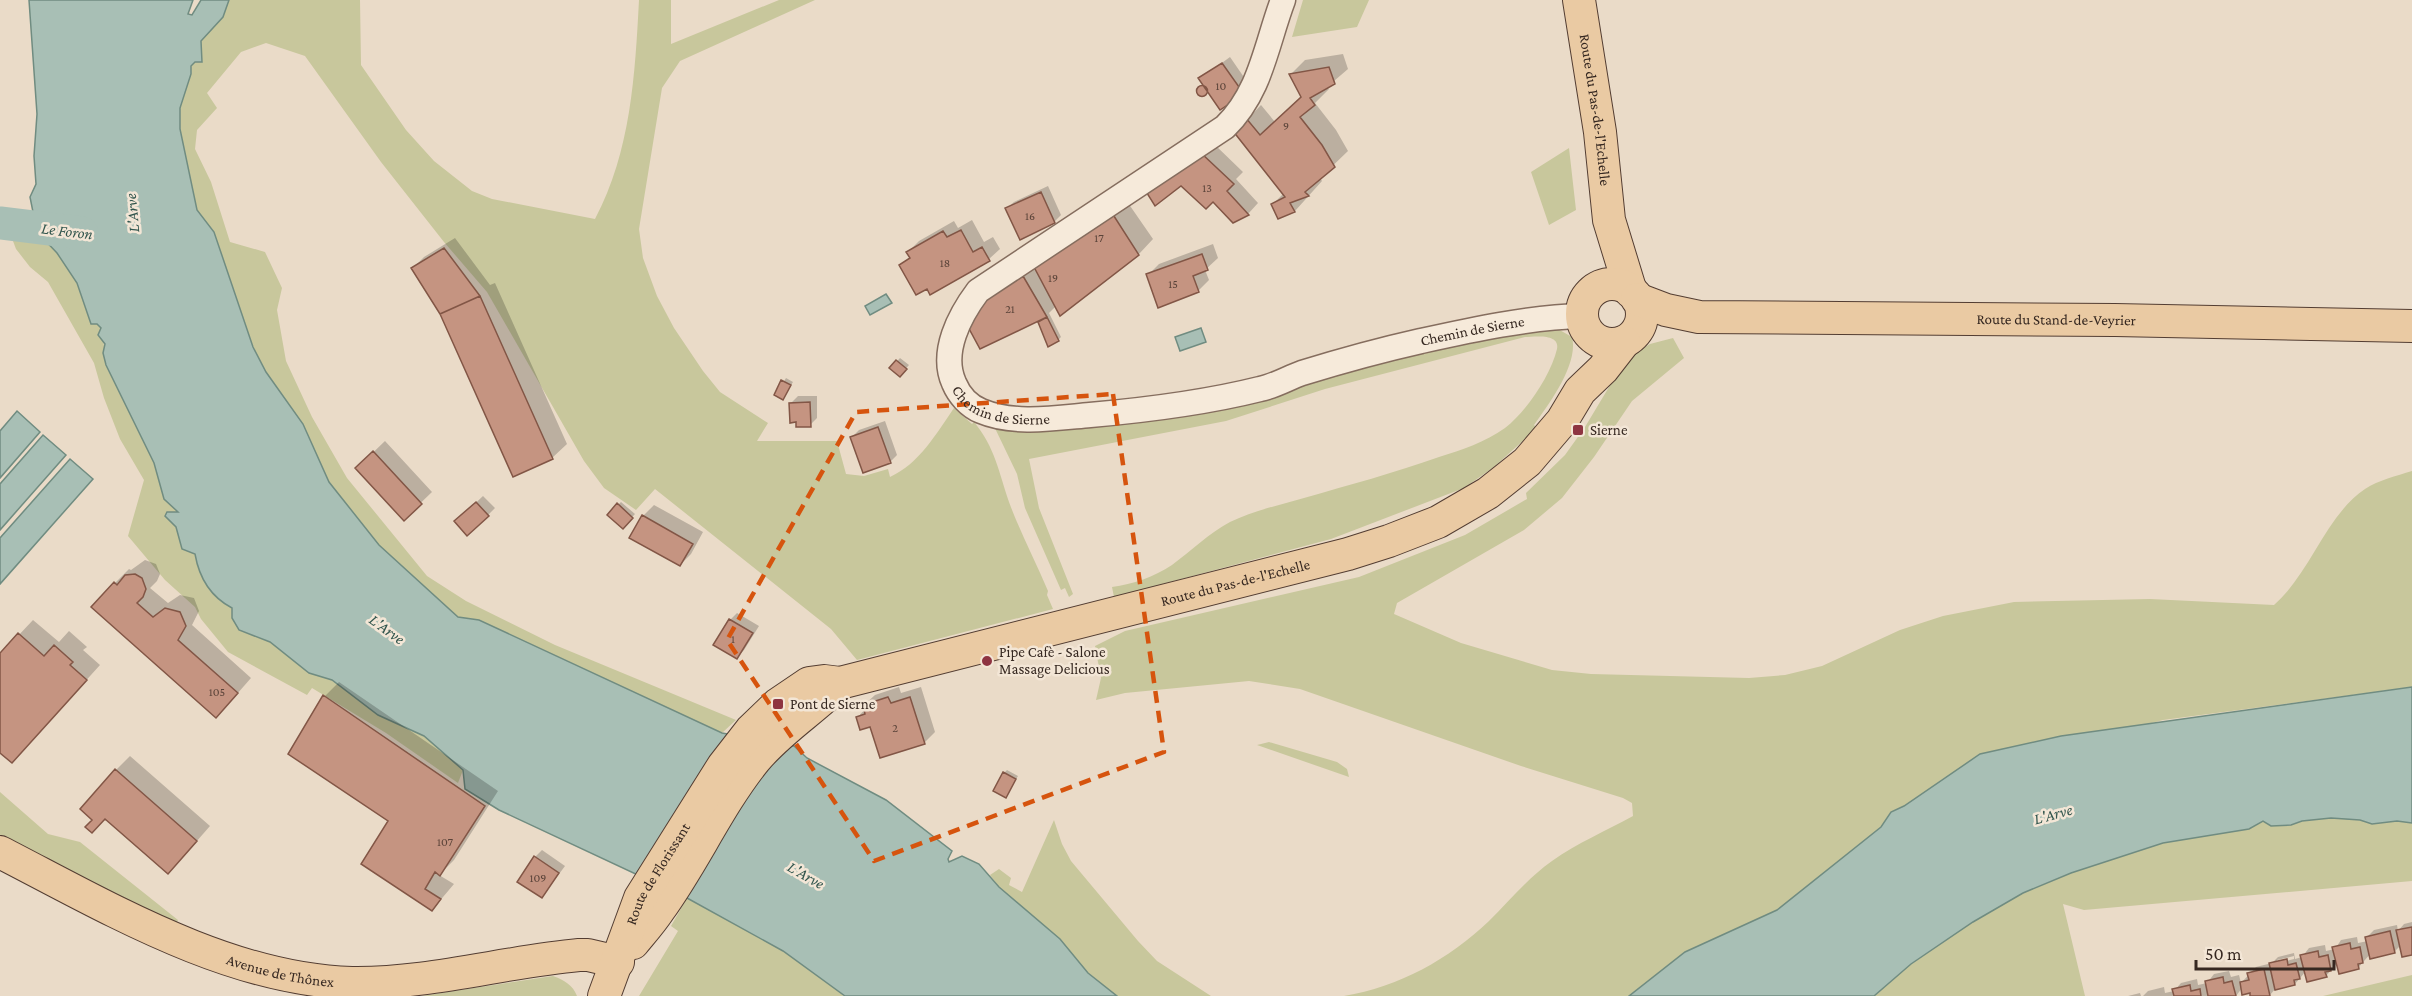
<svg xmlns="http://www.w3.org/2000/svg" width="2412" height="996" font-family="'Crimson Pro',serif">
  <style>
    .green { fill: #c8c79c }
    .water { fill: #a8bfb5; stroke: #708c81; stroke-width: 1.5 }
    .shadow { fill: #0003; fill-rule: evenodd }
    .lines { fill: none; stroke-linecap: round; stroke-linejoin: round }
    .river { stroke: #a8bfb5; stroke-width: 33 }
    .building { fill: #c59481; stroke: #825646; stroke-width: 1.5 }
    .minor-casing { stroke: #856d5e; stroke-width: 27 }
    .major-casing { stroke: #533d32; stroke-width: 34 }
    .minor { stroke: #f6eada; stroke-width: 24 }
    .major { stroke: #eacaa3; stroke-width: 32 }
    .marked { fill: none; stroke: #d6540e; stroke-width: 4.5; stroke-dasharray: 12 8; stroke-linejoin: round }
    .poi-dot { fill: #8e3441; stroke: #f3e6d6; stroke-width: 2 }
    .labels { text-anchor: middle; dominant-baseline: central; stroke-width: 5; stroke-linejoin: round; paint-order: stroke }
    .number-label { font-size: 12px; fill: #5a4339 }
    .street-label { font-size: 15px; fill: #362821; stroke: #f3e6d6 }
    .poi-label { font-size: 15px; fill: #362821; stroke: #f3e6d6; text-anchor: start }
    .water-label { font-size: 16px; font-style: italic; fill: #31554d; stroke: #f3e6d6 }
  </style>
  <rect width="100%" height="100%" fill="#eadbc8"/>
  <path class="green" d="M229 0H360L361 65 406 130 434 161 472 191 492 199 595 219C631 151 635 75 639 0H671V44L779 0H815L680 61 662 88 639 229 643 258 657 296 674 328 703 371 720 392 768 423 757 441H837L846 474 864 476 888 469 890 477C919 464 936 434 954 408L972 424 974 422C995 447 999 473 1009 502 1020 532 1036 562 1048 591L1047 595 1053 609 857 660 831 629 655 489 636 510 604 488 584 461 487 292 444 242 381 162 305 56 266 43 241 52 207 93 217 108 197 130 195 149 211 182 230 242 265 252 282 288 277 310 286 361 312 417 347 478 427 576 466 601 555 645 736 720 722 733 479 620 458 617 379 545 329 482 303 424 266 372 253 347 214 232 197 210 180 129V108L191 66 195 62 201 41 223 17Z
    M1303 0H1369L1357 27 1292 37Z
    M1569 148 1576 210 1549 225 1531 172Z
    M37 232 57 253 77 283 91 324H97L102 328 106 365 154 463 164 499 178 512 165 516 176 527 182 549 195 554C199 577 211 597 232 608L239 630 270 642 309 673 332 680 378 715 424 736 463 770 458 783 386 733 312 688 307 695 228 652 201 619 195 607 165 580 128 536 144 480 120 439 104 398 94 363 48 282 30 267 16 249 10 233Z
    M1556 328 1572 337C1579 364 1549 404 1534 425L1537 428 1494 467 1464 488 1331 539 1114 597 1112 587C1133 584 1154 577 1172 565 1191 551 1209 533 1230 522 1253 511 1279 505 1304 498 1349 485 1394 473 1439 457 1462 450 1485 442 1505 428 1526 412 1551 375 1557 349 1560 333 1534 337 1525 337L1325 389 1226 421 1029 459 1039 508 1073 594 1069 597 1065 588 1061 590 1025 508 1017 474 992 422 1039 426 1451 341Z
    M1673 338 1684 358 1632 401 1594 457 1562 498 1524 530 1397 603 1394 614 1461 643 1552 670 1591 674 1749 678 1785 675 1822 666 1900 630 1943 616 2014 602 2150 599 2274 605C2310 574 2326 515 2365 489 2379 480 2396 476 2412 471V687L2163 720 1944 778 1904 807 1891 812 1881 827 1777 910 1685 952 1629 996H1344C1399 987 1449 959 1489 921 1510 900 1528 878 1552 861 1577 843 1606 831 1633 816L1632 803 1623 798 1521 766 1300 689 1249 681 1125 693 1096 700 1101 678 1095 646 1125 631 1359 577 1465 535 1527 499 1526 493 1565 455 1585 427 1627 357 1650 344Z
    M1269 742 1337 762 1347 769 1349 777 1257 745Z
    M0 792 48 834 80 842 178 920 174 928 0 839Z
    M2331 818 2360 820 2372 824 2397 821 2412 823V881L2084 910 2063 904 2085 996H1874L1911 964 1973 922 2023 893 2071 873 2163 843 2249 829 2263 821 2291 825 2302 821Z
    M1054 820 1062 844 1071 861 1138 941 1157 961 1211 996H1117L1088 973 1060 939 999 887 990 875 999 869 1011 878 1009 885 1022 892Z
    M687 898 783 951 845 996H639L678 931 671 926Z
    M2412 975V996H2323Z
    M553 976C564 980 573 985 577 996H421Z"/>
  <path class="water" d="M29 0H193L188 14 192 15 201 0H229L223 17 201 41 202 62H195L191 66V74L180 108V129L197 210 214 232 253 347 266 372 303 424 329 482 379 545 458 617 479 620 722 733 794 746 807 758 886 800 952 851 948 859 949 862 962 856 979 864 999 887 1060 939 1088 973 1117 996H845L783 951 687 898 499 810 465 789 463 770 424 736 378 715 332 680 309 673 270 642 239 630 232 618V608C211 597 199 577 195 554L182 549 176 527 165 516 167 512H178L164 499 154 463 106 365 103 353 105 344 98 335 101 328 97 324H91L77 283 57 253 37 232 30 197 36 184 34 156 37 114Z
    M886 294 892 303 870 315 865 306Z
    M1201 328 1206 342 1180 351 1175 337Z
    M17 411 40 432 0 478V431Z
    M43 435 66 455 0 530V484Z
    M70 459 93 479 0 584V538Z
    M2412 687V823L2397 821 2372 824 2360 820 2331 818 2302 821 2291 825 2271 826 2263 821 2249 829 2163 843 2071 873 2023 893 1973 922 1911 964 1874 996H1629L1685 952 1777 910 1881 827 1891 812 1904 806 1980 754 2061 736Z"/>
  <path class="shadow" d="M1343 54 1348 69 1327 87 1329 89 1315 103 1336 130 1348 151 1320 178 1322 181 1295 211 1279 217 1272 205 1284 193 1235 132 1261 105 1275 122 1303 97 1291 74 1305 60Z
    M1230 57 1250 86 1243 93 1208 90 1200 95 1198 90 1204 84 1200 79Z
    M1213 143 1243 172 1236 179 1258 203 1248 214 1182 184Z
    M1048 186 1061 215 1054 222 1007 208 1014 202Z
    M1126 200 1153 239 1139 254 1060 314 1056 306 1049 313 1061 337 1058 340 1049 345 1039 320 985 301Z
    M972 220 984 242 993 237 1000 249 989 259 931 292 927 287 901 265 911 256 908 252 919 241 954 221 958 228Z
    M455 238 490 285 495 283 567 444 552 458 441 313 413 268 424 257Z
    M1213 244 1218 258 1205 270 1209 280 1198 291 1148 275 1159 264Z
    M900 358 909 365 900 375 891 368Z
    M786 378 793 382 783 398 776 395Z
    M798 396H817V418L810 425 791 403Z
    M885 421 897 455 890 462 852 437 859 430Z
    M385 441 432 492 404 519 357 468Z
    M483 496 495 508 488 515H463Z
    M621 502 635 514 623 527 609 514Z
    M654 505 703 532 691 554 680 565 631 537 643 516Z
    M145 560 156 564 160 574 157 581 150 588 168 603 180 595 194 598 199 611 192 625 251 678 230 702 115 583 129 569 131 570Z
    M737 613 759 626 744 650 737 657 730 620Z
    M33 620 59 642 69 631 87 647 83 650 100 665 26 747 0 751V655Z
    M339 682 498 791 454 860 439 875 454 884 432 910 390 820 290 754 325 696Z
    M899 687 901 693 921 687 935 732 925 742 881 756 871 725 858 717 865 709 864 705 875 695Z
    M130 756 210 826 182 858 105 818 94 819 116 770Z
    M1007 770 1018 776 1006 796 1004 773Z
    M542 850 565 866 542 897 535 857Z
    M2412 922V954L2401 945 2394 952 2371 953 2358 968 2338 962 2326 976 2306 971 2295 984 2276 988 2270 995 2252 996 2251 992 2242 988 2236 996H2143L2148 991 2164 987 2165 993 2174 991 2181 983 2197 979 2198 985 2207 983 2214 974 2229 971 2231 977 2239 975 2241 983 2256 967 2272 963 2278 957 2294 953 2295 959 2302 957 2309 948 2325 945 2326 951 2335 949 2341 940 2357 937 2358 943 2368 941 2367 937 2374 930 2397 925 2398 931 2404 924ZM2294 956V959L2277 963V960Z
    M2140 993 2141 996H2128Z"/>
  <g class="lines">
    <path class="river" d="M0 223 82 233"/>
  </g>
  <path class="building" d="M1222 63 1244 94 1220 110 1198 78Z
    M1329 67 1335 84 1310 98 1315 105 1300 117 1322 145 1335 167 1305 192 1309 196 1290 203 1295 212 1278 219 1271 204 1285 197 1233 131 1246 118 1260 135 1301 97 1289 74Z
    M1196.5 91a5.5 5.5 0 1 1 11 0a5.5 5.5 0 1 1-11 0Z
    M1201 153 1234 184 1227 191 1249 215 1233 223 1213 202 1206 209 1181 186 1155 206 1145 190Z
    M1041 192 1055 223 1020 240 1005 208Z
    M1112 213 1139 255 1060 316 1034 267Z
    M961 230 973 252 982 247 990 261 930 295 927 289 916 295 899 265 910 258 906 252 943 231 947 237Z
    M444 248 480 296 440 314 411 268Z
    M1202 254 1208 270 1193 276 1199 292 1158 308 1146 274Z
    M1023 276 1047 317 980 349 966 323 984 300Z
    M480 296 553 459 513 477 440 314Z
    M1047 317 1059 341 1048 347 1038 322Z
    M896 360 907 369 900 377 889 368Z
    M781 380 791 385 783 400 774 395Z
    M810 402 811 427H796V422L790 423 789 403Z
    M878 427 891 463 863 473 850 437Z
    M373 451 422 504 404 521 355 468Z
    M476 502 489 516 467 536 454 521Z
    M617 503 633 518 623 529 607 515Z
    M642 515 693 544 680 566 629 538Z
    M135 574 142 578 146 589 143 597 137 603 153 617 165 608 180 612 186 626 178 640 238 693 216 718 91 607 114 582 117 585 125 575Z
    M729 619 753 633 737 659 713 645Z
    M18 633 44 656 54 645 73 662 70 665 87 680 12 763 0 753V653Z
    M323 695 485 806 440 876 435 872 425 889 441 899 432 911 361 864 388 821 288 754Z
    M888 697 891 703 910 697 925 744 880 758 870 727 860 730 856 717 865 714 863 705Z
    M115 769 197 841 168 874 105 819 92 833 85 827 92 820 80 809Z
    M1003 772 1016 779 1006 798 993 791Z
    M534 856 559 873 542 898 517 882Z
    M2412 927V955L2402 957 2396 930Z
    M2390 931 2395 953 2370 959 2365 937Z
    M2350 943 2351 949 2360 947 2363 963 2358 964 2359 969 2339 974 2332 947Z
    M2318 951 2319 957 2328 955 2331 971 2325 972 2327 977 2307 982 2300 955Z
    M2287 959 2288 965 2296 963 2300 979 2294 980 2295 985 2275 990 2269 963Z
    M2264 969 2270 996H2250V993L2242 995 2240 982 2249 980 2247 973Z
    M2223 977 2224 983 2232 981 2236 996H2208L2205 981Z
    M2190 985 2191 991 2200 989 2201 996H2174L2172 989Z"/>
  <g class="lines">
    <defs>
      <g id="minor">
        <path id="s1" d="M1283 0C1266 45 1261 92 1225 127L978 291C960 315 940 352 954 383 959 395 969 406 981 411 1014 425 1056 418 1090 415 1147 410 1204 403 1260 389 1275 386 1288 378 1302 373 1341 361 1381 350 1421 341 1471 330 1530 317 1582 316"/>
      </g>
      <g id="major">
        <path id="s2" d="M1579 0 1600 132 1609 220 1631 292"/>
        <circle cx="1612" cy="314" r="30"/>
        <path id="s3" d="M1637 299 1666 310 1699 317 2115 320 2412 326"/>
        <path id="s4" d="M0 852C107 907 229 980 352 983 429 984 503 962 579 955H588L618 962"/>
        <path d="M633 943C642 932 651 922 659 910 694 862 718 806 755 760 780 730 813 710 840 683"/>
        <path id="s5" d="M604 996 640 898 723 766 751 730 778 704 809 683 824 681 840 683 1348 554 1389 541 1438 522 1488 493 1527 462 1562 421 1580 391 1603 369 1624 342"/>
      </g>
    </defs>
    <use href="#minor" class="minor-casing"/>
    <use href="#major" class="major-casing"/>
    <use href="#minor" class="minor"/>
    <use href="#major" class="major"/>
  </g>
  <path class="marked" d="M1113 394 1164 752 874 861 727 640 856 412Z"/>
  <g class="poi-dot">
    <rect x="1572" y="424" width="12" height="12" rx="3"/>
    <circle cx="987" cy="661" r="6"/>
    <rect x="772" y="698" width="12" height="12" rx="3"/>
  </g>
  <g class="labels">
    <g class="number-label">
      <text x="1221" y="86">10</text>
      <text x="1286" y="126">9</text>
      <text x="1207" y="188">13</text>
      <text x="1030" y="216">16</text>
      <text x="1099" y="238">17</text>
      <text x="945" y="263">18</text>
      <text x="1053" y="278">19</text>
      <text x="1173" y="284">15</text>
      <text x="1010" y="309">21</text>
      <text x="733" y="639">1</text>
      <text x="217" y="692">105</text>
      <text x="895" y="728">2</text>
      <text x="445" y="842">107</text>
      <text x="538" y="878">109</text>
    </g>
    <g class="street-label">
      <text stroke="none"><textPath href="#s2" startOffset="111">Route du Pas-de-l'Echelle</textPath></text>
      <text stroke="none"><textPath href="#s3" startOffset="422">Route du Stand-de-Veyrier</textPath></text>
      <text stroke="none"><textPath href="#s1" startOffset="1080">Chemin de Sierne</textPath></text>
      <text stroke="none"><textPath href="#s1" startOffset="594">Chemin de Sierne</textPath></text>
      <text stroke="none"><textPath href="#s5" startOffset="820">Route du Pas-de-l'Echelle</textPath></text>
      <text stroke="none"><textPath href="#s5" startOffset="134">Route de Florissant</textPath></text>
      <text stroke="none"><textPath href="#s4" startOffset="306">Avenue de Thônex</textPath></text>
    </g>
    <g class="poi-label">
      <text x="1590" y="430">Sierne</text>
      <text x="999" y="652">Pipe Cafè - Salone<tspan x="999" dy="17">Massage Delicious</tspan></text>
      <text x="790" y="704">Pont de Sierne</text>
    </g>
    <g class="water-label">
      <text transform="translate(132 213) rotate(-95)">L'Arve</text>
      <text transform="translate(67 231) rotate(7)">Le Foron</text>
      <text transform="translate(387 629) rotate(36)">L'Arve</text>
      <text transform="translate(2053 814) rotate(-15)">L'Arve</text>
      <text transform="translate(806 875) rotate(30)">L'Arve</text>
    </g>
  </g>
  <path d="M2196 960v9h138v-9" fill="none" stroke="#362821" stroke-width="3"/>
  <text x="2205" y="960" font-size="18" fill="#362821" stroke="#f3e6d6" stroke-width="4.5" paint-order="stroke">50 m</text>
</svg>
